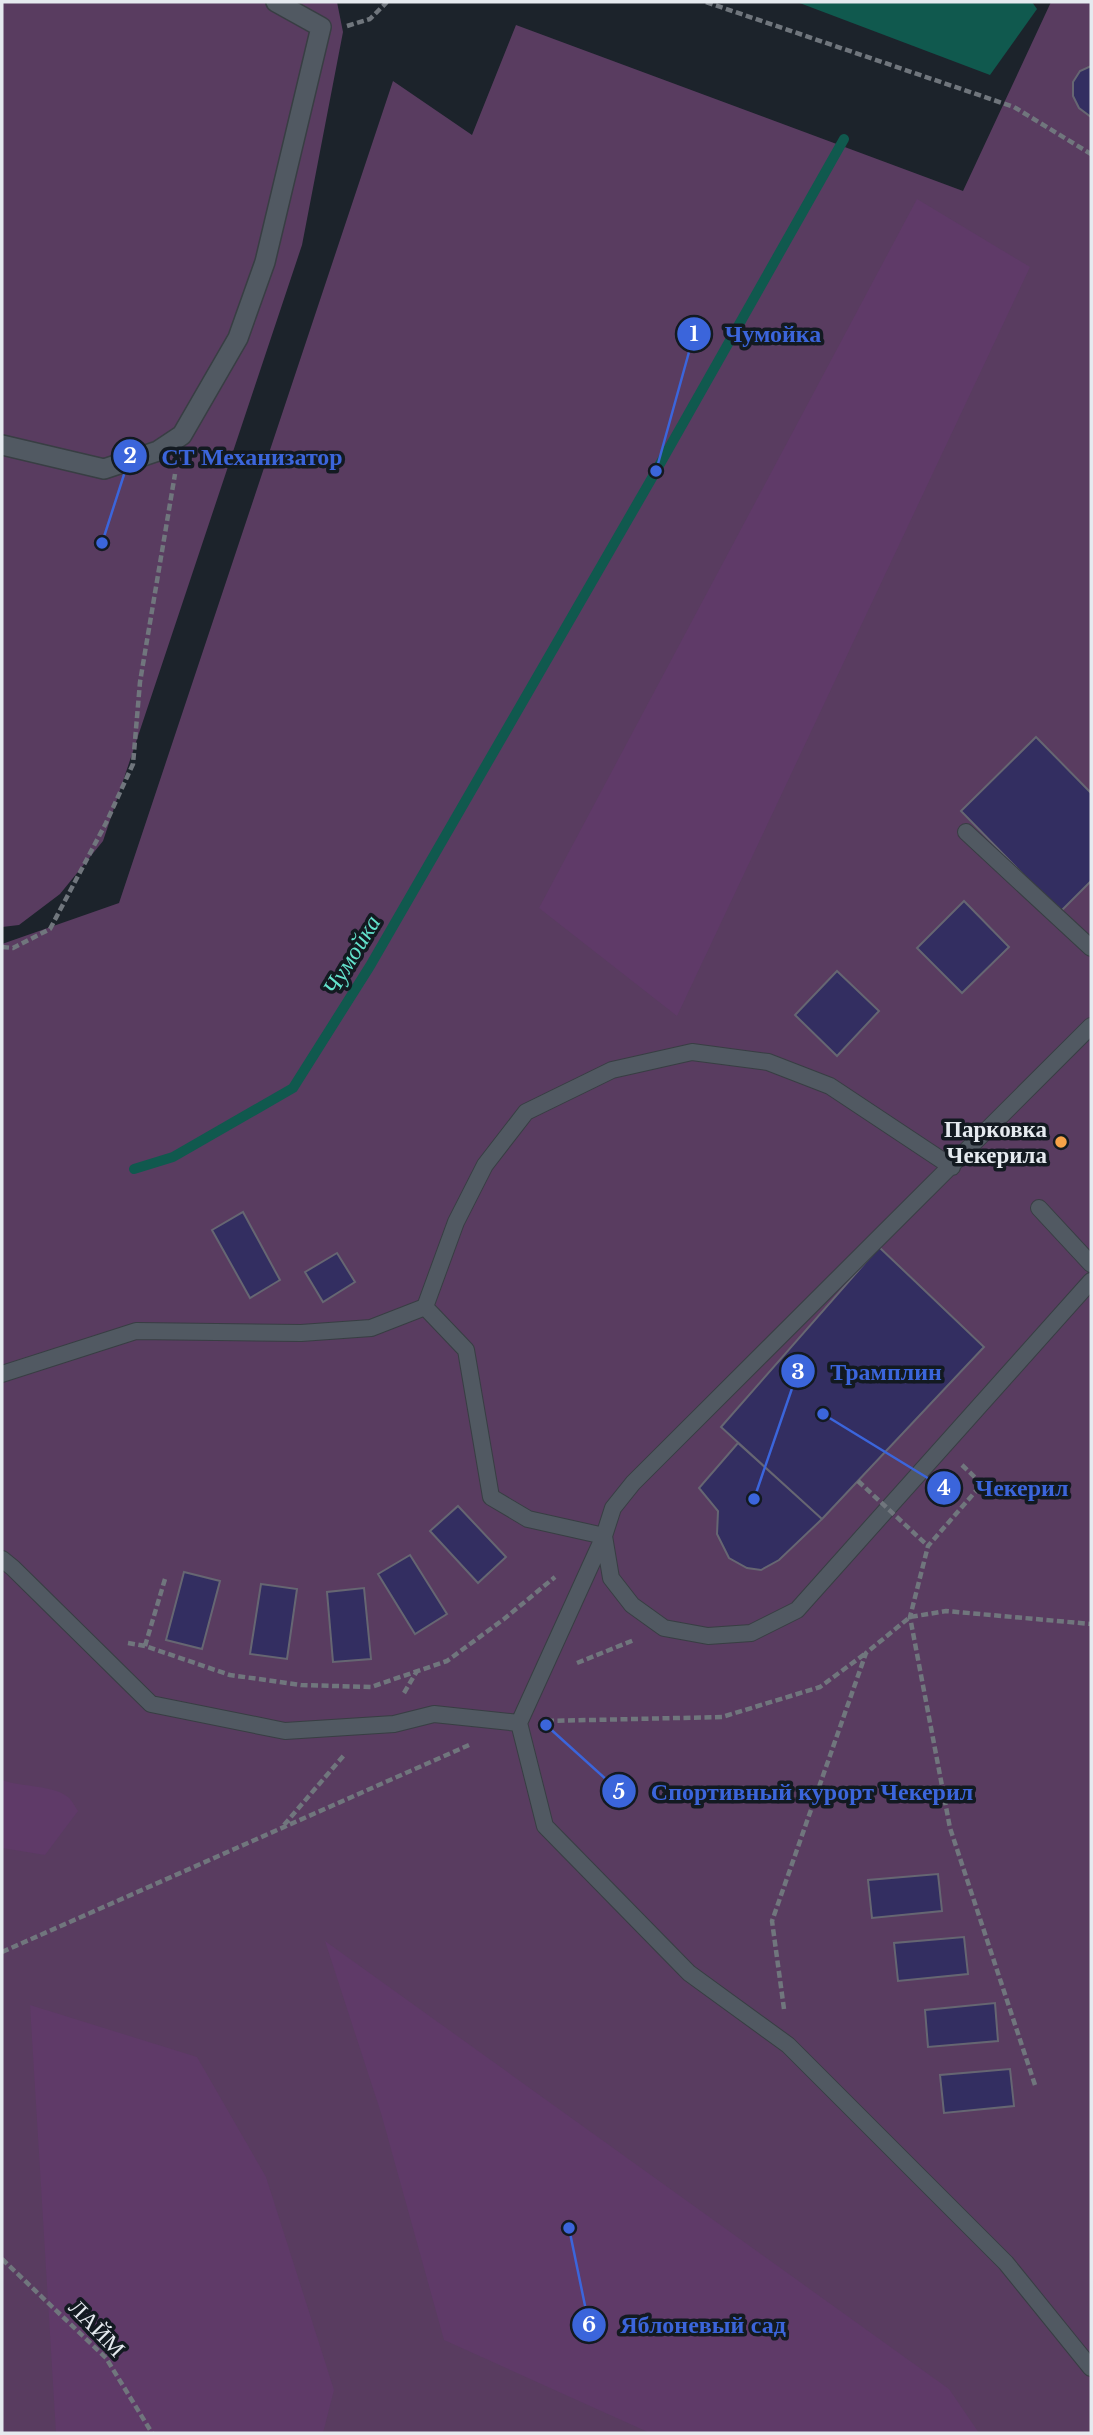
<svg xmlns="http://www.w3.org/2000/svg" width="1093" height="2435" font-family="'Libre Baskerville',serif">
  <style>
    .green { fill: #593c60 }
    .forest { fill: #5f3a68 }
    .water { fill: #10594e }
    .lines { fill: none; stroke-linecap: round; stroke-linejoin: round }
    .stream { stroke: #10594e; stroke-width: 10 }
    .building { fill: #332e61; stroke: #666672; stroke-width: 2 }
    .service-casing { stroke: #383e43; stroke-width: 18 }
    .minor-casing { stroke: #383e43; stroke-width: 22 }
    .path { stroke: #70767d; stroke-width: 4.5; stroke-dasharray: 7 3.5; stroke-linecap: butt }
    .service { stroke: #515962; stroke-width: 16 }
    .minor { stroke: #515962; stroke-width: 19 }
    .path-bridge { stroke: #70767d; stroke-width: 4.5; stroke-dasharray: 7 3.5; stroke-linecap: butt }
    .poi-dot { fill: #f7a248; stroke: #131a21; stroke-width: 2.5 }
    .labels { text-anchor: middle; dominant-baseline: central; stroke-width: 7; stroke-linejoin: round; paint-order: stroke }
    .poi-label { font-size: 23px; font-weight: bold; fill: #e5eaef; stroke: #131a21; text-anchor: end }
    .street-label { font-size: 23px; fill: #e5eaef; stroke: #131a21 }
    .water-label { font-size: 24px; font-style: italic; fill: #63e3cd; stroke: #131a21 }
    .leader { fill: none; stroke: #3b65db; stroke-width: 2.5 }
    .callout-dot { fill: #3b65db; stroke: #131a21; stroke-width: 2.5 }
    .mark-label { font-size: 21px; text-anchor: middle; font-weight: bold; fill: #fff }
    .callout-label { font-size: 24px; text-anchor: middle; font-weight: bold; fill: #3b65db; stroke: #131a21; stroke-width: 7; stroke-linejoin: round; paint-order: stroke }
  </style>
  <rect width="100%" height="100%" fill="#1c232b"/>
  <path class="green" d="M2 2H337L343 32 302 245 103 841 60 894 19 925 2 927Z
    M1051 2H1091V2433H2V944L119 903 393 81 472 135 516 25 963 191Z"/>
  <path class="forest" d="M917 199 1030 267 677 1016 539 908Z
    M2 1780C21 1787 53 1785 68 1797 72 1800 75 1807 78 1811L45 1855 2 1848Z
    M325 1941 949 2389 979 2433H650L444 2340 381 2113Z
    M30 2005 197 2057 266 2177 334 2390 323 2433H56Z"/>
  <path class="water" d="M797 2H1032L1037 9 990 75Z"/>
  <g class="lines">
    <path class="stream" d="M134 1169 173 1157 293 1088 370 966 656 471 844 139"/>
  </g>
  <path class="building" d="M1091 66V117L1079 108 1073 96V82L1080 71Z
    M1036 737 1091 793V881L1060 912 961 811Z
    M964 901 1009 947 962 993 917 948Z
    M837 971 879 1011 837 1056 795 1015Z
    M243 1212 280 1280 250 1298 212 1230Z
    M879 1247 984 1347 822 1519 721 1427Z
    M337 1253 355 1282 323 1302 305 1272Z
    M738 1443 822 1519 779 1560 761 1570 747 1568 729 1558 717 1534 718 1511 699 1488Z
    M458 1506 506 1557 478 1583 430 1531Z
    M410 1555 447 1614 415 1634 378 1574Z
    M184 1572 220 1581 202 1649 166 1640Z
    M261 1584 297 1589 287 1659 250 1654Z
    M364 1588 371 1659 333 1662 327 1592Z
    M938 1874 942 1911 872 1918 868 1880Z
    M964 1937 968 1974 898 1981 894 1943Z
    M995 2003 998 2041 928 2047 925 2010Z
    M1010 2069 1014 2106 944 2113 940 2075Z"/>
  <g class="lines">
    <defs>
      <path id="service" d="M966 832 1091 948
        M1091 1026 633 1483 613 1508 604 1536 611 1578 632 1605 664 1628 708 1636 751 1633 797 1610 1091 1281
        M1039 1208 1091 1264
        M425 1307 466 1350 491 1497 528 1519 604 1536 519 1723 545 1826 689 1973 788 2045 1006 2263 1091 2368
        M2 1374 136 1331 301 1333 371 1328 425 1307 456 1222 485 1165 526 1112 612 1070 692 1052 768 1062 830 1086 952 1167
        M2 1559 13 1568 151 1704 285 1731 394 1724 434 1714 519 1723"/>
      <path id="minor" d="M2 445 104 469 158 451 182 435 238 338 265 262 321 27 276 2"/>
    </defs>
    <use href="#service" class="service-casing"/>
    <use href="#minor" class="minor-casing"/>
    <path class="path" d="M706 2 1014 107 1091 154
      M347 26 370 19 387 2
      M2 947 13 948 50 929 106 823 133 764 140 682 175 474
      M962 1465 982 1484 928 1546 910 1617 950 1828 1036 2088
      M165 1579 145 1646 230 1675 301 1685 371 1687 447 1661 504 1619 555 1577
      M128 1643 145 1646
      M577 1663 634 1640
      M404 1693 417 1671
      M547 1721 722 1717 820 1687 866 1653
      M284 1825 345 1754
      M2 1952 469 1745
      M784 2009 772 1921 866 1653 910 1617 946 1611 1091 1624
      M2 2259 106 2358 152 2433"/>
    <use href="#service" class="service"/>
    <use href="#minor" class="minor"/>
    <path class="path-bridge" d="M858 1481 928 1546"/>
  </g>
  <circle class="poi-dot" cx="1061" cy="1142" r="7"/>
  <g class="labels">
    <g class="poi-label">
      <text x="1047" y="1129">Парковка<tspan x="1047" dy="26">Чекерила</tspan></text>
    </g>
    <g class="street-label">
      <text transform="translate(97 2328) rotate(46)">ЛАЙМ</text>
    </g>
    <g class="water-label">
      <text transform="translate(351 955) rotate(-59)">Чумойка</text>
    </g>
  </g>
  <path class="leader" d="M656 471L694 334M102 543L130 456M754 1499L798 1371M823 1414L944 1488M546 1725L619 1791M569 2228L589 2325"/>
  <g class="callout-dot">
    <circle cx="656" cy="471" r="7"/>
    <circle cx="102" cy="543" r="7"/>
    <circle cx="754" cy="1499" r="7"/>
    <circle cx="823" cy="1414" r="7"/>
    <circle cx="546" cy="1725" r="7"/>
    <circle cx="569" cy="2228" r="7"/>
    <circle cx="694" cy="334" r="18"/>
    <circle cx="130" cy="456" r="18"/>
    <circle cx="798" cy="1371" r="18"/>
    <circle cx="944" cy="1488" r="18"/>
    <circle cx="619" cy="1791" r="18"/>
    <circle cx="589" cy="2325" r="18"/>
  </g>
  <g class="mark-label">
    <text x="694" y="341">1</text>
    <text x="130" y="463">2</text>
    <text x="798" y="1379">3</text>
    <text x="944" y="1495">4</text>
    <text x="619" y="1799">5</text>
    <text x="589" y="2332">6</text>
  </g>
  <g class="callout-label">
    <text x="773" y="342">Чумойка</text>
    <text x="252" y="465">СТ Механизатор</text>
    <text x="886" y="1380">Трамплин</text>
    <text x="1022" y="1496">Чекерил</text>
    <text x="812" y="1800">Спортивный курорт Чекерил</text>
    <text x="703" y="2333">Яблоневый сад</text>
  </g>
  <rect width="1093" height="2435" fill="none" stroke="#e5eaef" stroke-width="7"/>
</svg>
